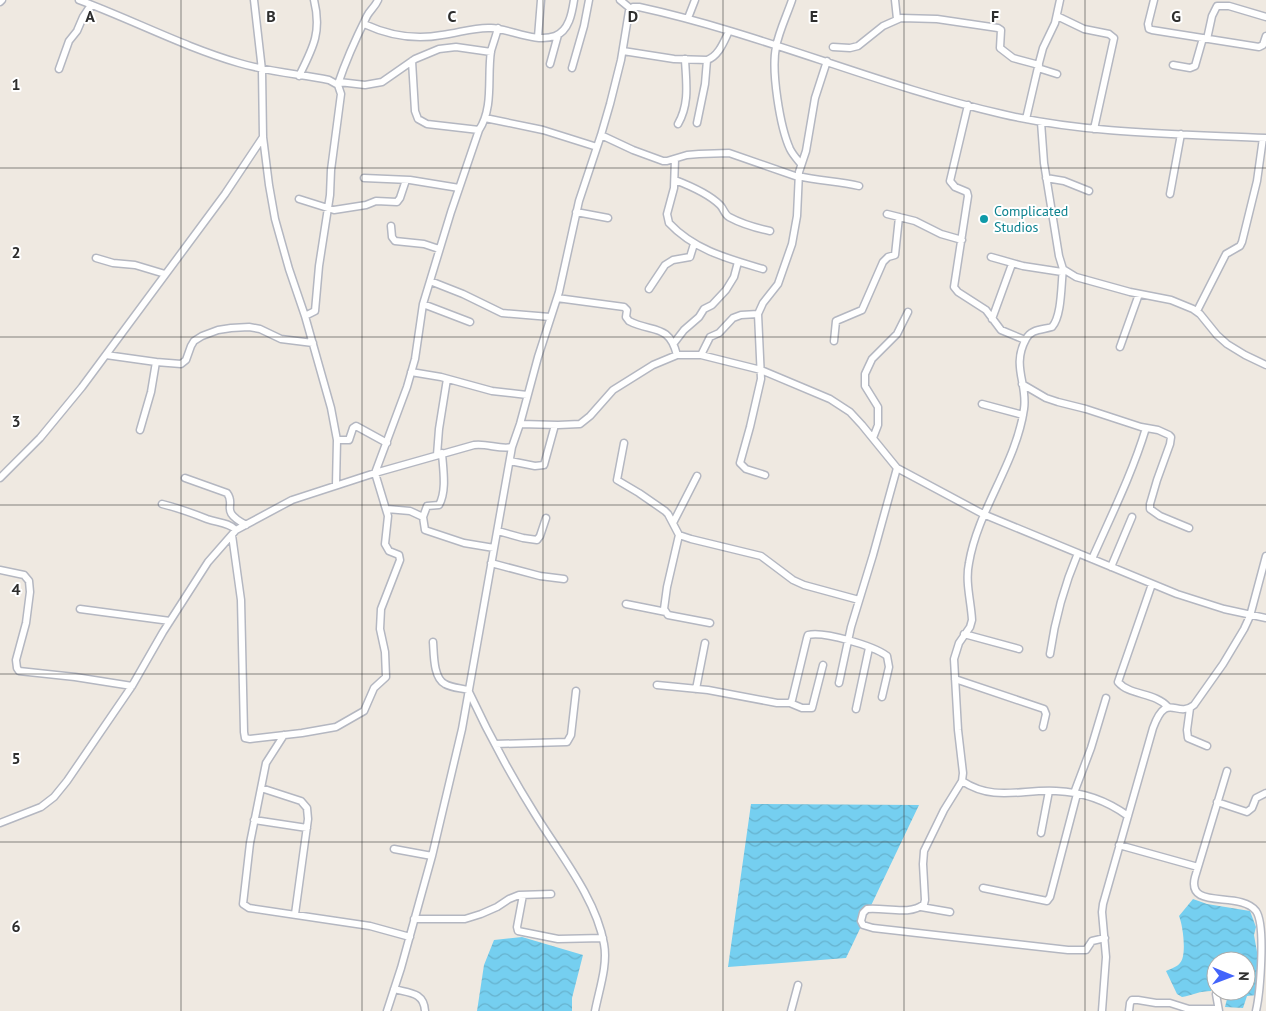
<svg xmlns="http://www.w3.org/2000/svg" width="1266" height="1011" font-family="'PT Sans',sans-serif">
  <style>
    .water { fill: url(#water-waves) }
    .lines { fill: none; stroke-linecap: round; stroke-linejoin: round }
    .minor-casing { stroke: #b4b7c1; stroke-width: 9 }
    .minor { stroke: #fff; stroke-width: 6 }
    .grid { fill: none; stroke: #2e2e2e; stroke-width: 1; stroke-opacity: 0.55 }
    .culture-dot { fill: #0f9aa8; stroke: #fff; stroke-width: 2 }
    .labels { text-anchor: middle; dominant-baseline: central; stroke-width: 4; stroke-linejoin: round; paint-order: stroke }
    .culture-label { font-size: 14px; fill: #0d838f; stroke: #fff; text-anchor: start }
    .grid-label { font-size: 16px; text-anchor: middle; font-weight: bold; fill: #2e2e2e; stroke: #fff; stroke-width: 4; stroke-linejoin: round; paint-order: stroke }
  </style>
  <defs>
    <pattern id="water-waves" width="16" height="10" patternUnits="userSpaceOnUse" patternTransform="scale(1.25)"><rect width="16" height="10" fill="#75cff0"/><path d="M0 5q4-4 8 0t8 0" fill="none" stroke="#66b2ce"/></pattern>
  </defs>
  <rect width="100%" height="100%" fill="#efe9e1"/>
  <path class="water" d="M751 804 919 805 846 958 728 967Z
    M1193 899 1207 904 1250 911 1256 927 1254 935 1257 952V995L1247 996 1243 1008 1225 1007 1229 991H1246V961H1216V985L1212 984 1211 991C1200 991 1193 995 1182 997L1177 994 1166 971C1170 969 1177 967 1180 963 1187 956 1183 925 1179 916Z
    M522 937 583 955 572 998V1011H477L484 965 494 940Z"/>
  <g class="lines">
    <defs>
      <path id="minor" d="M79 0C133 20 184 47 239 63 269 72 299 74 329 80L338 85 341 94 331 170 330 195 319 266 315 311 305 316
        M254 0 262 70 263 137 269 185 275 219 289 269 305 316 331 408 337 440 336 485
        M620 0 631 9
        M792 0C787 15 779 31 776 47 771 71 780 127 790 149 793 155 797 159 801 164
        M895 0 897 19
        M1154 0 1148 24 1149 29 1152 30 1259 47 1263 45 1266 36
        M0 2 2 0
        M1057 16 1084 29 1109 34 1114 38 1094 129
        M688 18 695 0
        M364 24C388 35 416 40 442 35 459 33 474 27 491 28 511 29 535 43 555 36 569 31 572 13 574 0
        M538 37 541 0
        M1207 39 1212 16 1217 6H1229L1266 17
        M833 47 850 48 858 46 883 26 901 18 937 19 998 28 1001 30 1000 48 1013 58 1039 65
        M623 51 674 59 707 60C719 56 724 41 729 31
        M412 61 415 111 418 119 427 124 479 130C494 107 487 77 491 51 493 44 496 36 498 28
        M550 64 558 35
        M1173 65 1190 68 1195 66 1203 38
        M572 68 584 26 589 0
        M1038 68 1057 74
        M59 69 69 41 77 31 83 17 91 5
        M299 76C313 48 322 32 314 0
        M339 82 365 85 382 82 415 59 439 49 456 47 491 52
        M338 84C346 60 356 38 367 16 370 10 375 7 378 0
        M968 105 950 181 955 187 967 192 968 196 954 287 958 292 986 310 1001 330 1025 340
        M485 118 543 130 597 147
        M1026 119 1039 63 1043 48 1055 23 1060 0
        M1041 122 1044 163 1059 256 1063 269 1076 277 1130 292 1171 300 1193 309 1200 314 1217 335 1227 344 1245 355 1266 365
        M697 123 705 84 707 60
        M678 124C690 103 686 82 685 59
        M601 135 633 150 663 161H667L687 155 699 154 729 153 798 177
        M675 159 674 188 667 214 669 223C694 250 729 259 763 269
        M798 176C819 181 839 181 859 186
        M364 178 410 180 459 188
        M1046 178 1064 181 1089 191
        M675 180C688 185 710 195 720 205 724 209 724 214 729 217 742 224 756 228 770 231
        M1170 194 1181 134
        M299 199 334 210 366 205 376 201 397 202 400 198 406 180
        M576 212 608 218
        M887 214 915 221 941 234 962 240
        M391 226 392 237 395 241 424 244 439 249
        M991 257 1023 266 1062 272
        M96 258 113 263 135 265 165 274
        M1063 269C1061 284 1062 316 1052 327 1042 330 1031 329 1026 339 1011 366 1028 384 1024 409 1016 464 978 509 969 563 965 582 971 601 972 620L970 627 959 643 954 659 958 730 963 773 962 781 944 810 924 851 923 864 925 900 924 904C910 916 885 907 867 909L863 913 861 921 863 925 873 928 1068 950H1086L1092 941 1105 938
        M430 281 463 294 502 313 550 317
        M649 289 665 265 673 260 690 257 694 244
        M557 298 624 307 627 310 626 317 629 321C652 333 669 323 677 355
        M423 304 470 322
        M1197 311 1226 254 1240 246 1242 242 1257 181 1263 138
        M992 319 1012 264
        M834 341 836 321 862 310 883 262 888 257 895 255 899 217
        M674 343 684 330 699 317 704 309 712 305 726 290 734 277 738 262
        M1120 347 1139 294
        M106 355 156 362 151 392 140 430
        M701 355 710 337 719 333 733 318 741 315 758 314
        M156 362 181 364 186 360 191 346 194 341 202 336 218 330 231 328 249 327 260 329 281 339 313 343
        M411 372 441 377 492 391 527 395
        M1022 384 1046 398 1058 402 1086 409 1141 427 1158 430 1169 435 1171 437 1170 444 1157 480 1150 504V509L1160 516 1189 528
        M982 404 1023 415
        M520 424 558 425 580 424 590 416 613 390 653 365 677 355H701L761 370 830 399 850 412 862 425 897 468 983 514 1177 594 1224 609 1266 618
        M873 438 878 425V407L865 386V374L872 359 897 334 908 312
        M337 440H349L353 428 356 426 387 443
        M624 443 617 480 639 493 665 511 668 514 679 535 691 539 761 556 793 580 804 585 859 600
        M437 455 439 429 447 379
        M510 461 535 466 544 465 555 425
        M765 475 746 469 740 463 750 427 761 379 758 314 763 303 778 284 792 244 797 216 799 172 806 151 815 98 827 61
        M0 478 40 438 82 387 225 194 263 137
        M185 478 227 493C237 506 218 510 246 525
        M162 504C178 508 192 513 207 519 218 523 228 522 236 530
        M387 509 410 511 423 517 425 530 464 543 494 548
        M423 517 427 506 439 505C447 491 443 469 442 453
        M673 523 697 476
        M498 531 523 538 537 540 540 536 546 518
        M232 535 241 600 244 732 245 738 250 739 302 733 336 727 364 711 374 688 386 677 385 652 380 629 381 609 400 560 399 555 389 551 385 544 388 516 375 473 407 387 415 359 423 304 451 212 479 130
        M679 535 667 587 664 609 668 615 710 623
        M1092 559C1111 516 1132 474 1146 428
        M491 563 540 576 564 579
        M1111 567 1132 517
        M0 570 24 575 29 581 30 592 26 623 16 660 17 668 19 671 75 677 132 686
        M1152 584 1118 682C1130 696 1155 692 1168 707
        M626 604 666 612
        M80 609 170 621
        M964 634 1019 649
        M433 642C434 653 433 678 445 684 452 688 461 688 468 690 488 733 510 774 535 814 559 853 596 898 604 944 608 965 599 990 595 1011
        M1050 654C1055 619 1064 586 1078 553
        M955 679 1044 709 1046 714 1043 727
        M839 683 851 627 873 555 897 468
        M657 685 708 690 777 703H790L792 700 807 638 808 635C824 631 874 646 887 656L889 667 882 697
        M696 689 705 643
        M790 703 802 708H812L823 665
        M1190 708 1187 730 1188 738 1207 746
        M856 709 869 648
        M284 735 266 763 250 843 243 904 249 908 370 926 410 937
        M495 744 567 742 571 735 576 691
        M1227 771 1195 877C1186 911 1240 890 1256 911 1266 925 1260 993 1256 1011
        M962 781C994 802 1022 789 1056 791 1083 792 1106 800 1128 816
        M261 788 301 801 307 808 308 819 295 914
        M1074 793 1091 748 1106 698
        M1217 802 1247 812 1252 808 1256 798 1266 793
        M254 820 307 828
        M0 823 41 807 54 797 67 781 132 686 163 632 208 562 236 530 292 500 375 473 474 445C487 443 500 450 512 447L520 424 538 357 559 292 579 201 601 135 610 104 621 60 629 11 633 7H639C763 34 879 86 1002 114 1088 134 1178 134 1266 138
        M1041 833 1049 791
        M1119 845 1198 867
        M394 849 432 856
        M983 888 1047 901 1050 897 1077 794
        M523 895 517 927 518 931 558 939 603 938
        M921 907 950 912
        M414 919H465L481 914 497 907 509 899 519 895 551 894
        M394 989C409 993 424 992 425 1011
        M1216 994 1219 1011
        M387 1011 401 968 432 856 462 729 512 447
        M791 1011 798 985
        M1102 1011 1106 957 1102 912 1103 904 1153 728C1167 690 1176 719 1194 705L1223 664 1244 629 1250 616 1266 556
        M1129 1011 1130 1003 1132 1000H1138L1156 1003H1170L1189 1009H1218"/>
    </defs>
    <use href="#minor" class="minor-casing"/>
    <use href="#minor" class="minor"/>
  </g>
  <path class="grid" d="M181 0V1011M362 0V1011M543 0V1011M723 0V1011M904 0V1011M1085 0V1011M0 168H1266M0 337H1266M0 505H1266M0 674H1266M0 842H1266"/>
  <circle class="culture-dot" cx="984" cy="219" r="5"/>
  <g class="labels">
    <g class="culture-label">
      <text x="994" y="211">Complicated<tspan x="994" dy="16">Studios</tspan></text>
    </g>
  </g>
  <g class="grid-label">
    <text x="90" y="22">A</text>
    <text x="271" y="22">B</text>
    <text x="452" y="22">C</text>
    <text x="633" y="22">D</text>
    <text x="814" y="22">E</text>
    <text x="995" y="22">F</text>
    <text x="1176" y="22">G</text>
    <text x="16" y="90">1</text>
    <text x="16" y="258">2</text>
    <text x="16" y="427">3</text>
    <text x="16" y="595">4</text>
    <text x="16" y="764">5</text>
    <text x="16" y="932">6</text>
  </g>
  <g transform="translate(1231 976) rotate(91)"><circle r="24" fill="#ffffff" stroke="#ababab"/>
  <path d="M0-4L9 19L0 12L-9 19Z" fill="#4264fb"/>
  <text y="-8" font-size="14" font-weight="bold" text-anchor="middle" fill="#2e2e2e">N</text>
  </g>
</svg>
